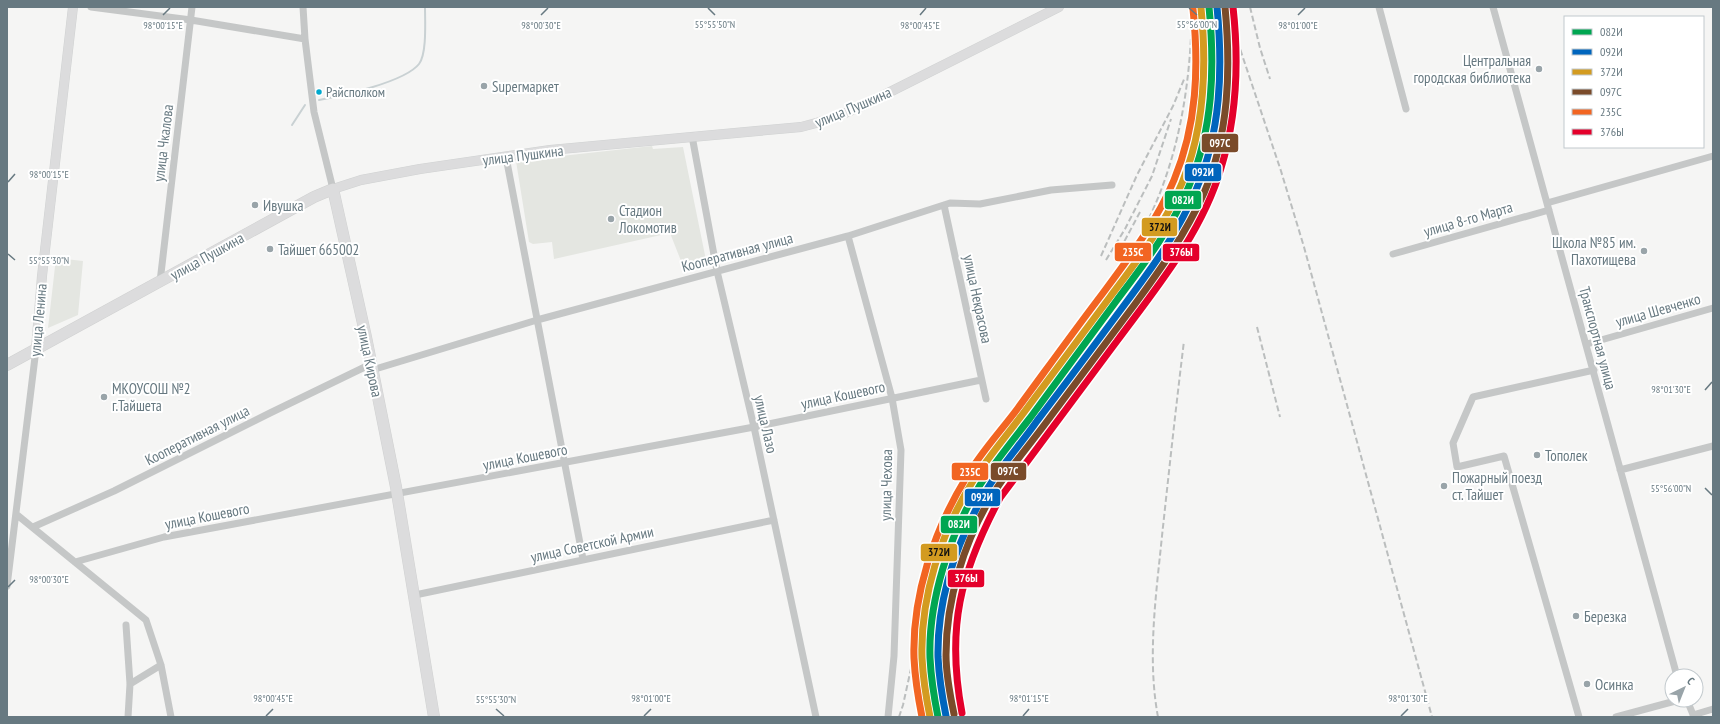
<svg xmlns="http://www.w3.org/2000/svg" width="1720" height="724" font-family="'PT Sans Narrow',sans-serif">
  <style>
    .green { fill: #e4e6e1 }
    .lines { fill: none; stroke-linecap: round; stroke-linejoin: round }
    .stream { stroke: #c9d1d3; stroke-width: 2 }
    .secondary-casing { stroke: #d0d2d2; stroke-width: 10 }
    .primary-casing { stroke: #d0d1d1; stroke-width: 12 }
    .street { stroke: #c5c7c7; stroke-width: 7 }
    .secondary { stroke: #dcdcdd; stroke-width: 9 }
    .primary { stroke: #dcdcdd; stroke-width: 11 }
    .rail { stroke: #bbbebe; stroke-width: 2; stroke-dasharray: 6 3; stroke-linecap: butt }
    .rail-1-casing { stroke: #fff; stroke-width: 10 }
    .rail-2-casing { stroke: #fff; stroke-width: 10 }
    .rail-3-casing { stroke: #fff; stroke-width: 10 }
    .rail-4-casing { stroke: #fff; stroke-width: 10 }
    .rail-5-casing { stroke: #fff; stroke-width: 10 }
    .rail-6-casing { stroke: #fff; stroke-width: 10 }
    .rail-1 { stroke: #00a651; stroke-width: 7 }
    .rail-2 { stroke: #0065bd; stroke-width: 7 }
    .rail-3 { stroke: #d39b20; stroke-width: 7 }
    .rail-4 { stroke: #7a4b2a; stroke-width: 7 }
    .rail-5 { stroke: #f26522; stroke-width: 7 }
    .rail-6 { stroke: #e4002b; stroke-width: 7 }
    .ticks { fill: none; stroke: #677981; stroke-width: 1.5 }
    .poi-dot { fill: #99a4a9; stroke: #fff; stroke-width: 1.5 }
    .bus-dot { fill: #00a9ce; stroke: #fff; stroke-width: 1.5 }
    .labels { text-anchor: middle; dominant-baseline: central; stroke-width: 4; stroke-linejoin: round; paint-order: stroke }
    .bus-label { font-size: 14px; fill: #677981; stroke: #fff; text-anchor: start }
    .poi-label { font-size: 15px; fill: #677981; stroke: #fff; text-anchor: start }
    .street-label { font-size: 15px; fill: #677981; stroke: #fff }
    .ticks-label { font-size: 10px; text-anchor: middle; fill: #677981; stroke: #fff; stroke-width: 4; stroke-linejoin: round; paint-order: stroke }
    .line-badge { stroke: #fff; stroke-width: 1.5 }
    .badge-label { font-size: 11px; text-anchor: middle; font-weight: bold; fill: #fff }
    .pale-badge-label { font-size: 11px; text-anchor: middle; font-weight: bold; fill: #111 }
  </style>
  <rect width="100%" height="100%" fill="#f5f5f4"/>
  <path class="green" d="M652 146 653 149 683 147 706 260 683 266 670 233 554 259 552 242 533 244 529 242 516 161Z
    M56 258 83 261 78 315 48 328Z"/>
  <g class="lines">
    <path class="stream" d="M319 100C341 96 405 82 419 64 427 54 425 21 425 7
      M292 125 305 105"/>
    <defs>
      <path id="secondary" d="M333 189 361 180 420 169 550 150 801 127C822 122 842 115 862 106L1059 7
        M36 349 42 276 73 7"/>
      <path id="primary" d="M7 365 314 197 333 189 366 337 396 487 434 717"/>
    </defs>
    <use href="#secondary" class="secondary-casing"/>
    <use href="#primary" class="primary-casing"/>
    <path class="street" d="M91 7 191 20 305 39
      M303 7 305 39 314 112 333 189
      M1379 7 1406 109
      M1493 7 1677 676
      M692 136 717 271 754 427 816 717
      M506 157 583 559
      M1547 203 1713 156
      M944 205 986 399
      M848 236 892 398 901 450 894 656 888 717
      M1393 254 1549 210
      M160 282 192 7
      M1587 344 1713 308
      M372 370 537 320 848 236 950 203 980 204 1051 190 1112 185
      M1620 470 1713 446
      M16 514 146 620 161 665 171 717
      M33 527 114 491 270 413 371 364
      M75 562 164 537 754 427 981 380
      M7 586 36 349
      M415 595 774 520
      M126 625 130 684 128 717
      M130 684 161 665
      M1687 700 1694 717
      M1693 715 1713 709
      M1579 717 1504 456 1457 467 1453 443 1473 397 1594 370
      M1616 717 1679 700"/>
    <use href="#secondary" class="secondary"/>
    <use href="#primary" class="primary"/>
    <path class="rail" d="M1226 7 1281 171 1304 247 1432 717
      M1250 7 1260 48 1270 79
      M1101 256 1137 175 1173 106 1185 77
      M1116 257 1140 212
      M1106 260 1125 229 1152 176 1171 119
      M1257 327 1280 417
      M899 717 903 705 912 664
      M921 717C916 695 915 673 915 650 914 540 960 482 1023 400 1047 368 1070 336 1093 304 1114 276 1136 246 1151 214 1181 149 1191 78 1192 7
      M1158 717C1147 658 1156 596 1162 536 1169 471 1176 406 1184 341"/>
    <defs>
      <path id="rail-1" d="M938 717C934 697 931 678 930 658 928 601 950 533 980 485 995 462 1013 440 1030 418 1059 379 1088 339 1117 300 1144 264 1172 228 1189 186 1213 129 1215 68 1209 7"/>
      <path id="rail-2" d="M946 716C942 696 939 677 938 657 937 599 957 541 986 491 1000 467 1021 444 1037 421 1067 382 1096 343 1125 304 1152 268 1179 231 1196 190 1221 132 1223 69 1217 7"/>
      <path id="rail-3" d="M930 717C926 697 923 678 922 658 920 598 941 532 973 481 988 457 1008 434 1025 411 1053 373 1082 335 1110 297 1137 261 1165 225 1182 183 1205 127 1207 67 1201 8"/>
      <path id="rail-4" d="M954 714C950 695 946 675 946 655 946 600 964 541 993 494 1008 470 1028 447 1045 424 1075 384 1105 344 1135 304 1161 269 1186 233 1204 193 1229 134 1231 70 1225 7"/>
      <path id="rail-5" d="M922 717C918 697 915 678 914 658 912 596 934 530 966 478 980 453 1001 431 1018 408 1046 370 1074 331 1103 293 1129 258 1157 221 1174 180 1197 125 1199 67 1193 9"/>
      <path id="rail-6" d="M962 713C946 628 960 573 1000 498 1039 445 1078 393 1117 341 1157 287 1202 233 1221 168 1237 116 1239 61 1233 7"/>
    </defs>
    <use href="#rail-1" class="rail-1-casing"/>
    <use href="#rail-2" class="rail-2-casing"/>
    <use href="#rail-3" class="rail-3-casing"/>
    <use href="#rail-4" class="rail-4-casing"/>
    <use href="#rail-5" class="rail-5-casing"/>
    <use href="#rail-6" class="rail-6-casing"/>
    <use href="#rail-1" class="rail-1"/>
    <use href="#rail-2" class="rail-2"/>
    <use href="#rail-3" class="rail-3"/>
    <use href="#rail-4" class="rail-4"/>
    <use href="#rail-5" class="rail-5"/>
    <use href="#rail-6" class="rail-6"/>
  </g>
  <path class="ticks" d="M708 8 715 15M1189 8 1197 15M163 15 170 8M541 15 548 8M920 15 926 8M1298 15 1305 8M8 182 15 174M8 254 15 260M1705 390 1712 382M1705 488 1712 495M8 587 15 580M496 709 504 716M266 716 273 709M644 716 651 709M1023 716 1029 709M1401 716 1408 709"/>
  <g class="poi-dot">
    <circle cx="1539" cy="69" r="4"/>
    <circle cx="484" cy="86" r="4"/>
    <circle cx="255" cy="205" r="4"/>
    <circle cx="611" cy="219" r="4"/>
    <circle cx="270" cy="249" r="4"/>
    <circle cx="1644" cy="251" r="4"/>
    <circle cx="104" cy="397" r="4"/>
    <circle cx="1537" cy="455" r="4"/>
    <circle cx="1444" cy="486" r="4"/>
    <circle cx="1576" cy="616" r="4"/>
    <circle cx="1587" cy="684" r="4"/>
  </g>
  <circle class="bus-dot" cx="319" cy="92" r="3.5"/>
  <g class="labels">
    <g class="bus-label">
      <text x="326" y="92">Райсполком</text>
    </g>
    <g class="poi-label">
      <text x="1531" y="60" text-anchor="end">Центральная<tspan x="1531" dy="17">городская библиотека</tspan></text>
      <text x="492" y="86">Superмаркет</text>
      <text x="263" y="205">Ивушка</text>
      <text x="619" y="210">Стадион<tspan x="619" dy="17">Локомотив</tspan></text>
      <text x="1636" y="242" text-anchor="end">Школа №85 им.<tspan x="1636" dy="17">Пахотищева</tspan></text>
      <text x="278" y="249">Тайшет 665002</text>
      <text x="112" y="388">МКОУСОШ №2<tspan x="112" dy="17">г.Тайшета</tspan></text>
      <text x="1545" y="455">Тополек</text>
      <text x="1452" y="477">Пожарный поезд<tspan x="1452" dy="17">ст. Тайшет</tspan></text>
      <text x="1584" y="616">Березка</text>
      <text x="1595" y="684">Осинка</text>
    </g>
    <g class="street-label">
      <text transform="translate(853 107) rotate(-23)">улица Пушкина</text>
      <text transform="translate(163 143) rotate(-83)">улица Чкалова</text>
      <text transform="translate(523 155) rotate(-7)">улица Пушкина</text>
      <text transform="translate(1468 219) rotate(-16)">улица 8-го Марта</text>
      <text transform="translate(737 252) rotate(-15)">Кооперативная улица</text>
      <text transform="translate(207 256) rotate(-29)">улица Пушкина</text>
      <text transform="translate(978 299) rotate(78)">улица Некрасова</text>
      <text transform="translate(1658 310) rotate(-16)">улица Шевченко</text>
      <text transform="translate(38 320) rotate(-85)">улица Ленина</text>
      <text transform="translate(1598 338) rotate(75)">Транспортная улица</text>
      <text transform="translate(370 361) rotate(78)">улица Кирова</text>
      <text transform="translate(843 395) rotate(-12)">улица Кошевого</text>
      <text transform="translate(766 424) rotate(77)">улица Лазо</text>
      <text transform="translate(197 435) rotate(-27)">Кооперативная улица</text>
      <text transform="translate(525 457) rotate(-11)">улица Кошевого</text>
      <text transform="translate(886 485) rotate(-89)">улица Чехова</text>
      <text transform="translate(207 516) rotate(-11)">улица Кошевого</text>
      <text transform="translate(592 544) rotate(-12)">улица Советской Армии</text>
    </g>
  </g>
  <g class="ticks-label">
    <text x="715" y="28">55°55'50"N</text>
    <text x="1197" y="28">55°56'00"N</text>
    <text x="163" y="29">98°00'15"E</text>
    <text x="920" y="29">98°00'45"E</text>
    <text x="1298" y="29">98°01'00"E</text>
    <text x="541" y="29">98°00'30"E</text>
    <text x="49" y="178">98°00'15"E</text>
    <text x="49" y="264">55°55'30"N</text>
    <text x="1671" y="393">98°01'30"E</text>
    <text x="1671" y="492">55°56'00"N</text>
    <text x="49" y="583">98°00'30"E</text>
    <text x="273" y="702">98°00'45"E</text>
    <text x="651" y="702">98°01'00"E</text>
    <text x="1029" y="702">98°01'15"E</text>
    <text x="1408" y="702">98°01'30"E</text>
    <text x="496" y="703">55°55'30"N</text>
  </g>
  <g class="line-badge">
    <rect x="1201" y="133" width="38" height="20" rx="4" fill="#7a4b2a"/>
    <rect x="1184" y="163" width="38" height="19" rx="4" fill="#0065bd"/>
    <rect x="1164" y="190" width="38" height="20" rx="4" fill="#00a651"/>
    <rect x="1141" y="217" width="37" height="20" rx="4" fill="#d39b20"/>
    <rect x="1114" y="242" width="38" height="20" rx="4" fill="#f26522"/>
    <rect x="1162" y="243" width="38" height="19" rx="4" fill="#e4002b"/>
    <rect x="990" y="462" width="37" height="19" rx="4" fill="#7a4b2a"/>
    <rect x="951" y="462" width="38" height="19" rx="4" fill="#f26522"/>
    <rect x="964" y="488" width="37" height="19" rx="4" fill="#0065bd"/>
    <rect x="940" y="515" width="38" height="19" rx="4" fill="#00a651"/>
    <rect x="920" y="543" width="38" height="19" rx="4" fill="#d39b20"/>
    <rect x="947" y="569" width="38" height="19" rx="4" fill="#e4002b"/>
  </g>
  <g class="badge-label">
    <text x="1220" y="147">097С</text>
    <text x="1203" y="176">092И</text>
    <text x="1183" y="204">082И</text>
    <text x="1133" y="256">235С</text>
    <text x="1181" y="256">376Ы</text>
    <text x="1008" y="475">097С</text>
    <text x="970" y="476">235С</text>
    <text x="982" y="501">092И</text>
    <text x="959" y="528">082И</text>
    <text x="966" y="582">376Ы</text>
  </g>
  <g class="pale-badge-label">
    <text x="1160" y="231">372И</text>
    <text x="939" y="556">372И</text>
  </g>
  <rect width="1720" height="724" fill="none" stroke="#677981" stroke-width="16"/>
  <rect x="1564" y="16" width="140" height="132" fill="#ffffff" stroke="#c2c9cd"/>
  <rect x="1572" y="29" width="20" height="6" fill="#00a651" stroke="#c2c9cd"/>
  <text x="1600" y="36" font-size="12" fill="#677981">082И</text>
  <rect x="1572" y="49" width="20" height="6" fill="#0065bd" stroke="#c2c9cd"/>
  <text x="1600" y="56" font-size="12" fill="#677981">092И</text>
  <rect x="1572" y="69" width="20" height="6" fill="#d39b20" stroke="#c2c9cd"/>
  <text x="1600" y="76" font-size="12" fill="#677981">372И</text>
  <rect x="1572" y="89" width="20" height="6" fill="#7a4b2a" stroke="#c2c9cd"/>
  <text x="1600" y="96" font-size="12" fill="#677981">097С</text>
  <rect x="1572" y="109" width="20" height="6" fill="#f26522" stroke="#c2c9cd"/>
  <text x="1600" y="116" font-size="12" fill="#677981">235С</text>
  <rect x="1572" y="129" width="20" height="6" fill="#e4002b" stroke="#c2c9cd"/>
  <text x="1600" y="136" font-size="12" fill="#677981">376Ы</text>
  <g transform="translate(1684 688) rotate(43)"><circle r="19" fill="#ffffff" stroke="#c2c9cd"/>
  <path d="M0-3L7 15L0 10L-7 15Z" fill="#99a4a9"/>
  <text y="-6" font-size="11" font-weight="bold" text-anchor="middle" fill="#677981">С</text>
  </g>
</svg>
